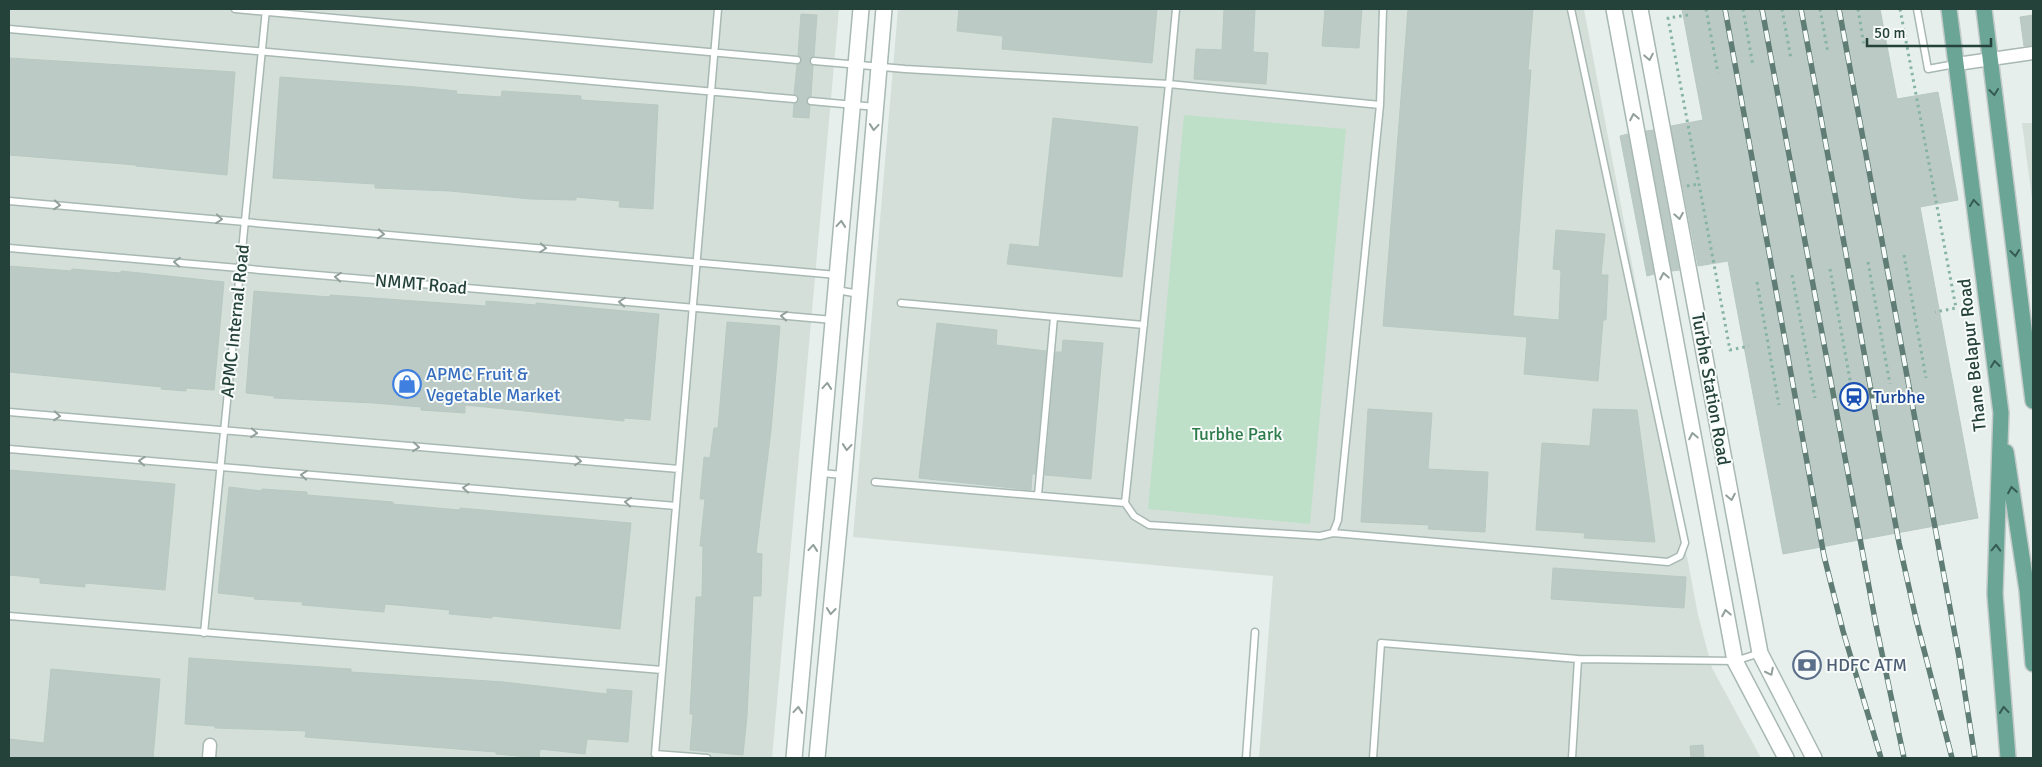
<svg xmlns="http://www.w3.org/2000/svg" width="2042" height="767" font-family="Signika,sans-serif">
  <style>
    .built { fill: #d4dfda }
    .green { fill: #bfe0c8 }
    .building { fill: #bbcac4; stroke: #b8c9c2 }
    .lines { fill: none; stroke-linecap: round; stroke-linejoin: round }
    .service-casing { stroke: #a8b8b2; stroke-width: 9 }
    .minor-casing { stroke: #a8b8b2; stroke-width: 15 }
    .tertiary-casing { stroke: #a8b8b2; stroke-width: 18 }
    .primary-casing { stroke: #c2cac8; stroke-width: 18 }
    .path { stroke: #86b3a5; stroke-width: 3; stroke-dasharray: 2.5 4; stroke-linecap: butt }
    .service { stroke: #fff; stroke-width: 6 }
    .minor { stroke: #fff; stroke-width: 12 }
    .tertiary { stroke: #fff; stroke-width: 15 }
    .primary { stroke: #6aa596; stroke-width: 15 }
    .rail-casing { stroke: #5f7d75; stroke-width: 5.5 }
    .rail { stroke: #f7fbf9; stroke-width: 4; stroke-dasharray: 11; stroke-linecap: butt }
    .oneway { stroke: #92a09c }
    .oneway2 { stroke: #365b51 }
    .labels { text-anchor: middle; dominant-baseline: central; stroke-width: 4; stroke-linejoin: round; paint-order: stroke }
    .street-label { font-size: 18px; fill: #24423a; stroke: #f7fbf9 }
    .shop-label { font-size: 18px; fill: #366cbe; stroke: #f7fbf9; text-anchor: start }
    .transit-label { font-size: 18px; fill: #164399; stroke: #f7fbf9; text-anchor: start }
    .park-label { font-size: 18px; fill: #2d7a4b; stroke: #f7fbf9 }
    .service-label { font-size: 18px; fill: #4e5e75; stroke: #f7fbf9; text-anchor: start }
  </style>
  <rect width="100%" height="100%" fill="#e6efeb"/>
  <path class="built" d="M9 9H839L772 758H9Z
    M898 9H1584L1698 615 1712 668 1761 758H1259L1273 576 853 537Z
    M2022 123H2033V207Z"/>
  <path class="green" d="M1184 115 1346 129 1310 524 1148 509Z"/>
  <path class="building" d="M959 9H1157L1152 63 1002 49 1003 36 957 31Z
    M1224 9H1255L1253 52 1268 53 1266 84 1194 79 1196 49 1222 50Z
    M1325 9H1362L1359 48 1322 46Z
    M1408 9H1533L1528 70H1531L1513 316 1559 320 1561 270 1553 269 1556 230 1605 234 1601 275H1608L1606 320H1603L1598 381 1524 374 1527 337 1383 326Z
    M1682 9H1880L1897 99 1938 92 1958 200 1920 207 1978 518 1783 554 1728 261 1698 266 1671 126 1703 120Z
    M801 14 817 15 814 56 810 58 809 61 813 66 811 96 807 98 806 101 810 106 809 118 793 117 794 104 798 102 799 99 794 94 797 65 801 63 802 60 798 55Z
    M2033 15V45L2024 46 2020 17Z
    M9 58 235 72 227 175 136 166V165L9 155Z
    M280 77 416 87 457 91 456 94 501 97 502 91 581 96V100L658 105 653 209 619 207 620 201 576 197V200L530 199 450 191 375 188V184L273 178Z
    M1053 118 1138 127 1122 277 1007 264 1010 244 1039 247Z
    M1653 130 1679 270 1672 271 1646 131Z
    M1628 134 1654 274 1647 276 1620 136Z
    M9 266 71 271 72 269 121 273V271L224 282 214 390 186 388V391L161 389 162 387 9 372Z
    M254 291 330 297V295L486 306V301L536 305V303L659 314 650 420 624 418V421L465 405V413L421 410V407L373 403 274 398V396L246 393Z
    M727 322 780 326 771 430 756 553 762 554 761 596H753L747 716 743 755 690 750 693 714H690L696 597H702L703 546H700L705 499H700L704 457 710 458 714 428H718Z
    M937 323 997 330 996 345 1046 351 1035 474H1032L1031 490 919 478Z
    M1063 340 1103 343 1091 479 1045 475 1056 352H1062Z
    M1368 409 1432 413 1428 469 1488 472 1485 532 1428 529 1429 525 1361 522Z
    M1593 409 1637 410 1655 542 1584 538 1585 533 1536 530 1542 443 1590 446Z
    M9 470 175 484 165 590 85 583V587L40 583V578L9 575Z
    M229 487 262 491V489L307 492V495L393 502V504L460 510V508L631 523 620 629 492 616V618L449 614 450 610 385 604 384 612 302 605 303 602 254 599 255 597 218 593Z
    M1553 568 1686 577 1684 608 1551 599Z
    M189 658 351 669V672L504 682 607 694V689L632 691 628 742 587 739 585 754 540 749 539 758 496 754V752L305 737 306 731 215 728V726L185 724Z
    M51 669 160 679 153 758H9V739L44 743Z
    M1703 745 1704 758H1691L1690 746Z"/>
  <g class="lines">
    <defs>
      <path id="service" d="M235 9 797 60
        M1917 9 1928 69 1955 64
        M9 29 794 99
        M814 61 905 69 1169 84 1176 9
        M1169 84 1380 105 1338 520 1333 533 1320 536 1149 525 1134 516 1125 503Z
        M811 101 876 107
        M1380 105 1383 9
        M9 201 837 275
        M9 248 833 320
        M837 290 859 294
        M901 303 1144 325
        M9 412 679 469
        M9 449 676 506
        M821 473 843 475
        M875 482 1125 503
        M1038 495 1054 317
        M1333 533 1668 562 1680 556 1685 543 1571 9
        M9 616 662 670
        M204 633 266 9
        M707 758 655 754 718 9
        M1246 758 1255 632
        M1373 758 1381 643 1578 659 1735 661 1760 653
        M1572 758 1578 659"/>
      <path id="minor" d="M1957 64 2033 53
        M209 758 210 745"/>
      <path id="tertiary" d="M1614 9 1735 661 1786 758
        M1640 9 1760 653 1814 758
        M794 758 861 9
        M817 758 844 475 884 9"/>
      <path id="primary" d="M1949 9 2001 413 1995 594 2008 758
        M1984 9 2033 401
        M2006 452 2027 590 2033 664"/>
    </defs>
    <use href="#service" class="service-casing"/>
    <use href="#minor" class="minor-casing"/>
    <use href="#tertiary" class="tertiary-casing"/>
    <use href="#primary" class="primary-casing"/>
    <path class="path" d="M1706 9 1718 73
      M1743 9 1753 66
      M1782 9 1791 59
      M1820 9 1828 53
      M1858 9 1864 46
      M1900 9 1956 308 1935 312
      M1688 15 1668 18 1730 350 1749 346
      M1687 186 1699 184
      M1904 255 1926 378
      M1868 262 1890 384
      M1830 269 1852 391
      M1792 275 1815 398
      M1757 282 1779 405"/>
    <use href="#service" class="service"/>
    <use href="#minor" class="minor"/>
    <use href="#tertiary" class="tertiary"/>
    <use href="#primary" class="primary"/>
    <defs>
      <path id="rail" d="M1725 9 1824 556 1843 631 1881 758
        M1762 9 1876 625 1904 758
        M1801 9 1899 543 1916 619 1952 758
        M1839 9 1960 662 1975 758"/>
    </defs>
    <use href="#rail" class="rail-casing"/>
    <use href="#rail" class="rail"/>
  </g>
  <defs><path id="oneway-chevron" d="M-2-3.5L2.5 0L-2 3.5" fill="none" stroke-width="1.6" stroke-linecap="round" stroke-linejoin="round" transform="scale(1.25)"/></defs>
  <g class="oneway">
    <use href="#oneway-chevron" transform="translate(1649 57) rotate(79)"/>
    <use href="#oneway-chevron" transform="translate(1634 117) rotate(-101)"/>
    <use href="#oneway-chevron" transform="translate(874 127) rotate(95)"/>
    <use href="#oneway-chevron" transform="translate(57 205) rotate(5)"/>
    <use href="#oneway-chevron" transform="translate(1679 216) rotate(80)"/>
    <use href="#oneway-chevron" transform="translate(219 219) rotate(5)"/>
    <use href="#oneway-chevron" transform="translate(841 224) rotate(-85)"/>
    <use href="#oneway-chevron" transform="translate(381 234) rotate(5)"/>
    <use href="#oneway-chevron" transform="translate(543 248) rotate(5)"/>
    <use href="#oneway-chevron" transform="translate(177 262) rotate(-175)"/>
    <use href="#oneway-chevron" transform="translate(1664 276) rotate(-101)"/>
    <use href="#oneway-chevron" transform="translate(338 277) rotate(-175)"/>
    <use href="#oneway-chevron" transform="translate(622 302) rotate(-175)"/>
    <use href="#oneway-chevron" transform="translate(784 316) rotate(-175)"/>
    <use href="#oneway-chevron" transform="translate(827 386) rotate(-85)"/>
    <use href="#oneway-chevron" transform="translate(57 416) rotate(5)"/>
    <use href="#oneway-chevron" transform="translate(254 433) rotate(5)"/>
    <use href="#oneway-chevron" transform="translate(1693 436) rotate(-101)"/>
    <use href="#oneway-chevron" transform="translate(416 447) rotate(5)"/>
    <use href="#oneway-chevron" transform="translate(847 447) rotate(95)"/>
    <use href="#oneway-chevron" transform="translate(142 461) rotate(-175)"/>
    <use href="#oneway-chevron" transform="translate(578 461) rotate(5)"/>
    <use href="#oneway-chevron" transform="translate(304 475) rotate(-175)"/>
    <use href="#oneway-chevron" transform="translate(466 488) rotate(-175)"/>
    <use href="#oneway-chevron" transform="translate(1731 497) rotate(79)"/>
    <use href="#oneway-chevron" transform="translate(628 502) rotate(-175)"/>
    <use href="#oneway-chevron" transform="translate(813 548) rotate(-85)"/>
    <use href="#oneway-chevron" transform="translate(831 611) rotate(96)"/>
    <use href="#oneway-chevron" transform="translate(1726 613) rotate(-101)"/>
    <use href="#oneway-chevron" transform="translate(1770 672) rotate(63)"/>
    <use href="#oneway-chevron" transform="translate(798 710) rotate(-85)"/>
  </g>
  <g class="oneway2">
    <use href="#oneway-chevron" transform="translate(1994 92) rotate(83)"/>
    <use href="#oneway-chevron" transform="translate(1974 203) rotate(-97)"/>
    <use href="#oneway-chevron" transform="translate(2015 253) rotate(83)"/>
    <use href="#oneway-chevron" transform="translate(1995 364) rotate(-97)"/>
    <use href="#oneway-chevron" transform="translate(2012 490) rotate(-99)"/>
    <use href="#oneway-chevron" transform="translate(1996 548) rotate(-88)"/>
    <use href="#oneway-chevron" transform="translate(2004 710) rotate(-95)"/>
  </g>
  <defs>
    <symbol id="shop-ring" viewBox="-11 -11 22 22"><circle r="9.5" fill="#f7fbf9" stroke="#3f7fe0" stroke-width="1.5"/><path d="M-5-2.5h2.3a2.7 3.5 0 0 1 5.4 0H5L5.5 6h-11ZM-1.5-2.5h3a1.5 2.3 0 0 0-3 0Z" fill="#3f7fe0"/></symbol>
    <symbol id="station-ring" viewBox="-11 -11 22 22"><circle r="9.5" fill="#f7fbf9" stroke="#1a4fb4" stroke-width="1.5"/><path d="M-3-6H3Q5-6 5-4V2Q5 4 3 4L4.5 6H3L1.5 4h-3L-3 6H-4.5L-3 4Q-5 4-5 2V-4Q-5-6-3-6ZM-3.5-4v3h7v-3ZM-3.5 1v1.5H-2V1ZM2 1v1.5H3.5V1Z" fill="#1a4fb4"/></symbol>
    <symbol id="bank-ring" viewBox="-11 -11 22 22"><circle r="9.5" fill="#f7fbf9" stroke="#5c6f8a" stroke-width="1.5"/><path d="M-6-4H6V4H-6ZM0-2.3a2.3 2.3 0 1 0 0 4.6a2.3 2.3 0 1 0 0-4.6Z" fill="#5c6f8a"/></symbol>
  </defs>
  <g fill-rule="evenodd">
    <use href="#shop-ring" x="391" y="368" width="32" height="32"/>
    <use href="#station-ring" x="1838" y="381" width="32" height="32"/>
    <use href="#bank-ring" x="1791" y="649" width="32" height="32"/>
  </g>
  <g class="labels">
    <g class="street-label">
      <text transform="translate(421 284) rotate(5)">NMMT Road</text>
      <text transform="translate(235 321) rotate(-84)">APMC Internal Road</text>
      <text transform="translate(1972 355) rotate(-96)">Thane Belapur Road</text>
      <text transform="translate(1711 389) rotate(80)">Turbhe Station Road</text>
    </g>
    <g class="shop-label">
      <text x="426" y="374">APMC Fruit &amp;<tspan x="426" dy="21">Vegetable Market</tspan></text>
    </g>
    <g class="transit-label">
      <text x="1873" y="397">Turbhe</text>
    </g>
    <g class="park-label">
      <text x="1237" y="434">Turbhe Park</text>
    </g>
    <g class="service-label">
      <text x="1826" y="665">HDFC ATM</text>
    </g>
  </g>
  <rect width="2042" height="767" fill="none" stroke="#24423a" stroke-width="20"/>
  <path d="M1867 38v8h124v-8" fill="none" stroke="#24423a" stroke-width="2.5"/>
  <text x="1874" y="38" font-size="15" fill="#24423a" stroke="#f7fbf9" stroke-width="4" paint-order="stroke">50 m</text>
</svg>
